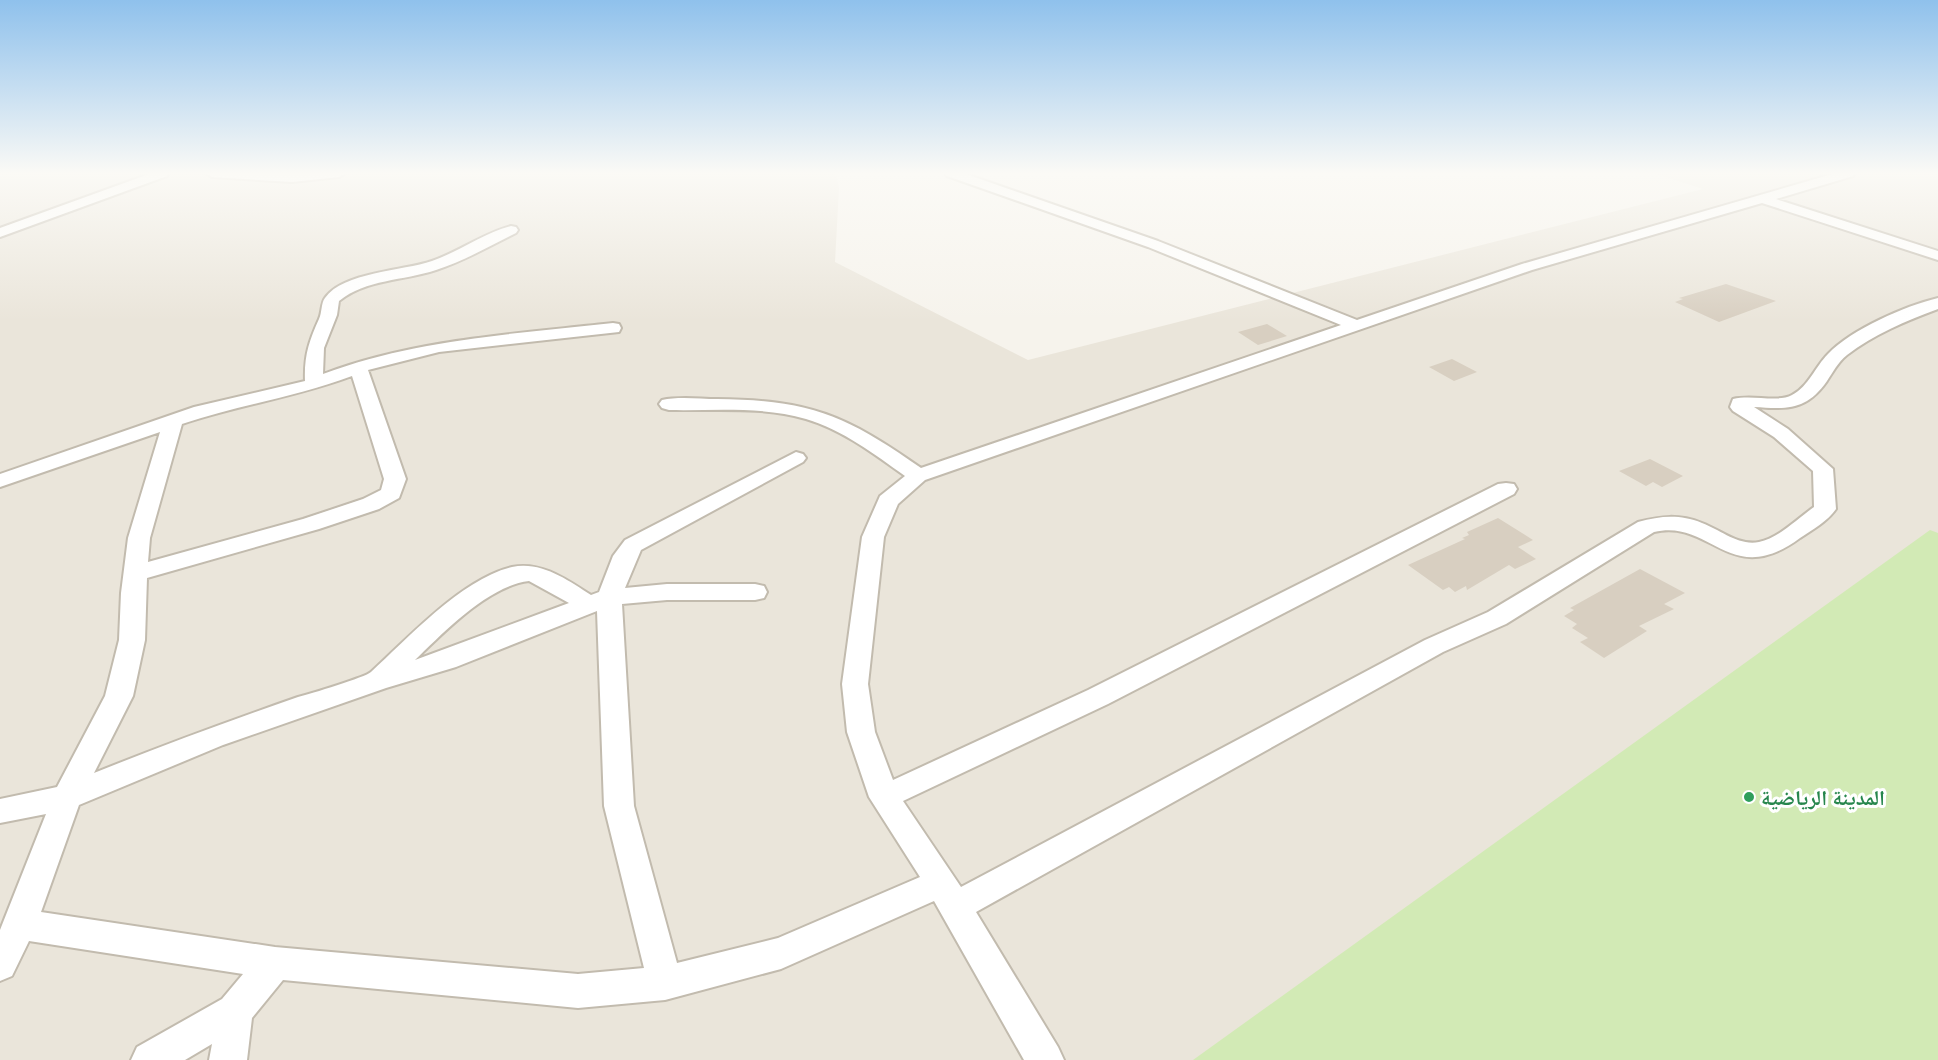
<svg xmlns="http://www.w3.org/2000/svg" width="1938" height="1060" font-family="'Noto Sans','Noto Naskh Arabic',sans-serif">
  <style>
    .residential { fill: #eae5da }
    .green { fill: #d2eab5 }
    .building { fill: #d8cfc1 }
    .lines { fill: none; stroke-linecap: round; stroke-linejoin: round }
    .street-casing { stroke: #c2bbae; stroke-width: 4 }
    .street { fill: #fff; fill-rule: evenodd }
    .leisure-dot { fill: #2e9e5b; stroke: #fff; stroke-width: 2 }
    .labels { text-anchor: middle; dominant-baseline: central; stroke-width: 6; stroke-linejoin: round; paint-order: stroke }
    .near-leisure-label { font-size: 21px; font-weight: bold; fill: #27864d; stroke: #fff; text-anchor: start }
  </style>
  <rect width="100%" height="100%" fill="#f6f3ec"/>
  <path class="residential" d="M0 173H836L839 188 835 262 1028 360 1703 189 1653 173H1938V1060H0Z"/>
  <path class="green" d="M1930 530 1938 533V1060H1193Z"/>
  <path class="building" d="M1726 284 1776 301 1719 322 1675 302 1683 299 1679 298Z
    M1267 324 1287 336 1258 345 1238 332Z
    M1452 359 1477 372 1454 381 1429 367Z
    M1650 459 1683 476 1662 487 1653 482 1646 486 1619 471Z
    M1498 518 1533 540 1518 547 1536 559 1515 569 1509 565 1467 590 1466 586 1455 592 1449 587 1443 590 1408 565 1465 539 1462 538 1469 535 1467 532Z
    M1640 569 1685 593 1664 604 1674 609 1639 626 1647 631 1604 658 1580 642 1588 638 1572 628 1577 624 1564 616 1574 610 1570 608Z"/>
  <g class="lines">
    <defs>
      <path id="street" d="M152 173H169L167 176 0 237V228Z
        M206 173H345L339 177 292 182 212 177Z
        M945 173H963L1158 241 1357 320 1522 264 1836 173H1855L1853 176 1776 199 1938 251V260L1762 203 1532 270 925 480 898 504 884 537 868 684 875 732 893 780 1088 690 1498 484 1506 483 1514 484 1517 489 1514 494 1108 704 903 801 961 887 1425 640 1488 612 1638 522C1661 516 1679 514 1702 523 1721 530 1738 546 1759 542 1779 538 1798 518 1814 507L1813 471 1774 437 1733 411 1730 407 1733 399C1752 394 1777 403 1792 395 1809 386 1815 367 1828 354 1852 329 1905 306 1938 298V309C1906 321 1874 334 1847 355 1838 362 1833 372 1827 381 1806 411 1787 409 1754 407L1788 429 1833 469 1836 509C1828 521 1812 530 1800 538 1730 590 1711 518 1654 532L1506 624 1443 652 976 912 1058 1047 1064 1060H1024L934 901 781 969 665 1000 578 1008 283 980 252 1018 247 1060H209L212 1044 185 1060H131L137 1047 222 999 243 974 29 941 12 976 0 981V930L46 814 0 823V799L57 787 105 696 119 640 121 593 128 538 160 432 0 487V474L194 407 305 381C304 356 309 341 319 319 322 313 321 303 325 298 343 272 403 271 432 261 458 252 484 233 511 226L516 227 518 230 516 233C490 246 464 261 436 270 403 281 366 279 339 301L337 315 324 348 323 374C416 339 515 334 613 323L619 324 621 328 619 332 439 352 368 370 406 479 399 498 379 509 319 529 147 578 145 640 133 696 94 773C161 746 229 721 298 697 310 694 366 677 371 672 407 639 463 578 512 567 542 561 567 580 591 595L599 592 613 556 625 540 796 452 803 454 806 458 803 462 641 550 625 588 667 584H755L764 586 767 592 764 598 755 600H667L622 604 634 806 677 963 778 938 920 877 869 797 847 732 842 684 862 537 880 496 905 476C874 454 843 430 806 419 763 406 714 411 669 410L662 408 659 404 662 400C679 396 700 399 717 399 811 400 845 415 921 468L1341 325 1148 247 947 176ZM352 376 384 479 381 490 363 499 303 519 148 562 150 538 182 424C238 405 297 397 352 376ZM529 581 569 603 415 660C444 632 488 586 529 581ZM597 611 604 806 644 968 578 974 275 947 41 912 79 805 223 745 386 688 456 667Z"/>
    </defs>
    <use href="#street" class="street-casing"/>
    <use href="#street" class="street"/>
  </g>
  <linearGradient id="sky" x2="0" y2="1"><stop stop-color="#8fc1ec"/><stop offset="0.54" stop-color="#fbfaf6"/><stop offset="1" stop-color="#fbfaf6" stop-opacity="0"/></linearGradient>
  <rect width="1938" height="321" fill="url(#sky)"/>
  <circle class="leisure-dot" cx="1749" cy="797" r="6"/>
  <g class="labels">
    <g class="near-leisure-label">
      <text x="1761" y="797">المدينة الرياضية</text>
    </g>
  </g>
</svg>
